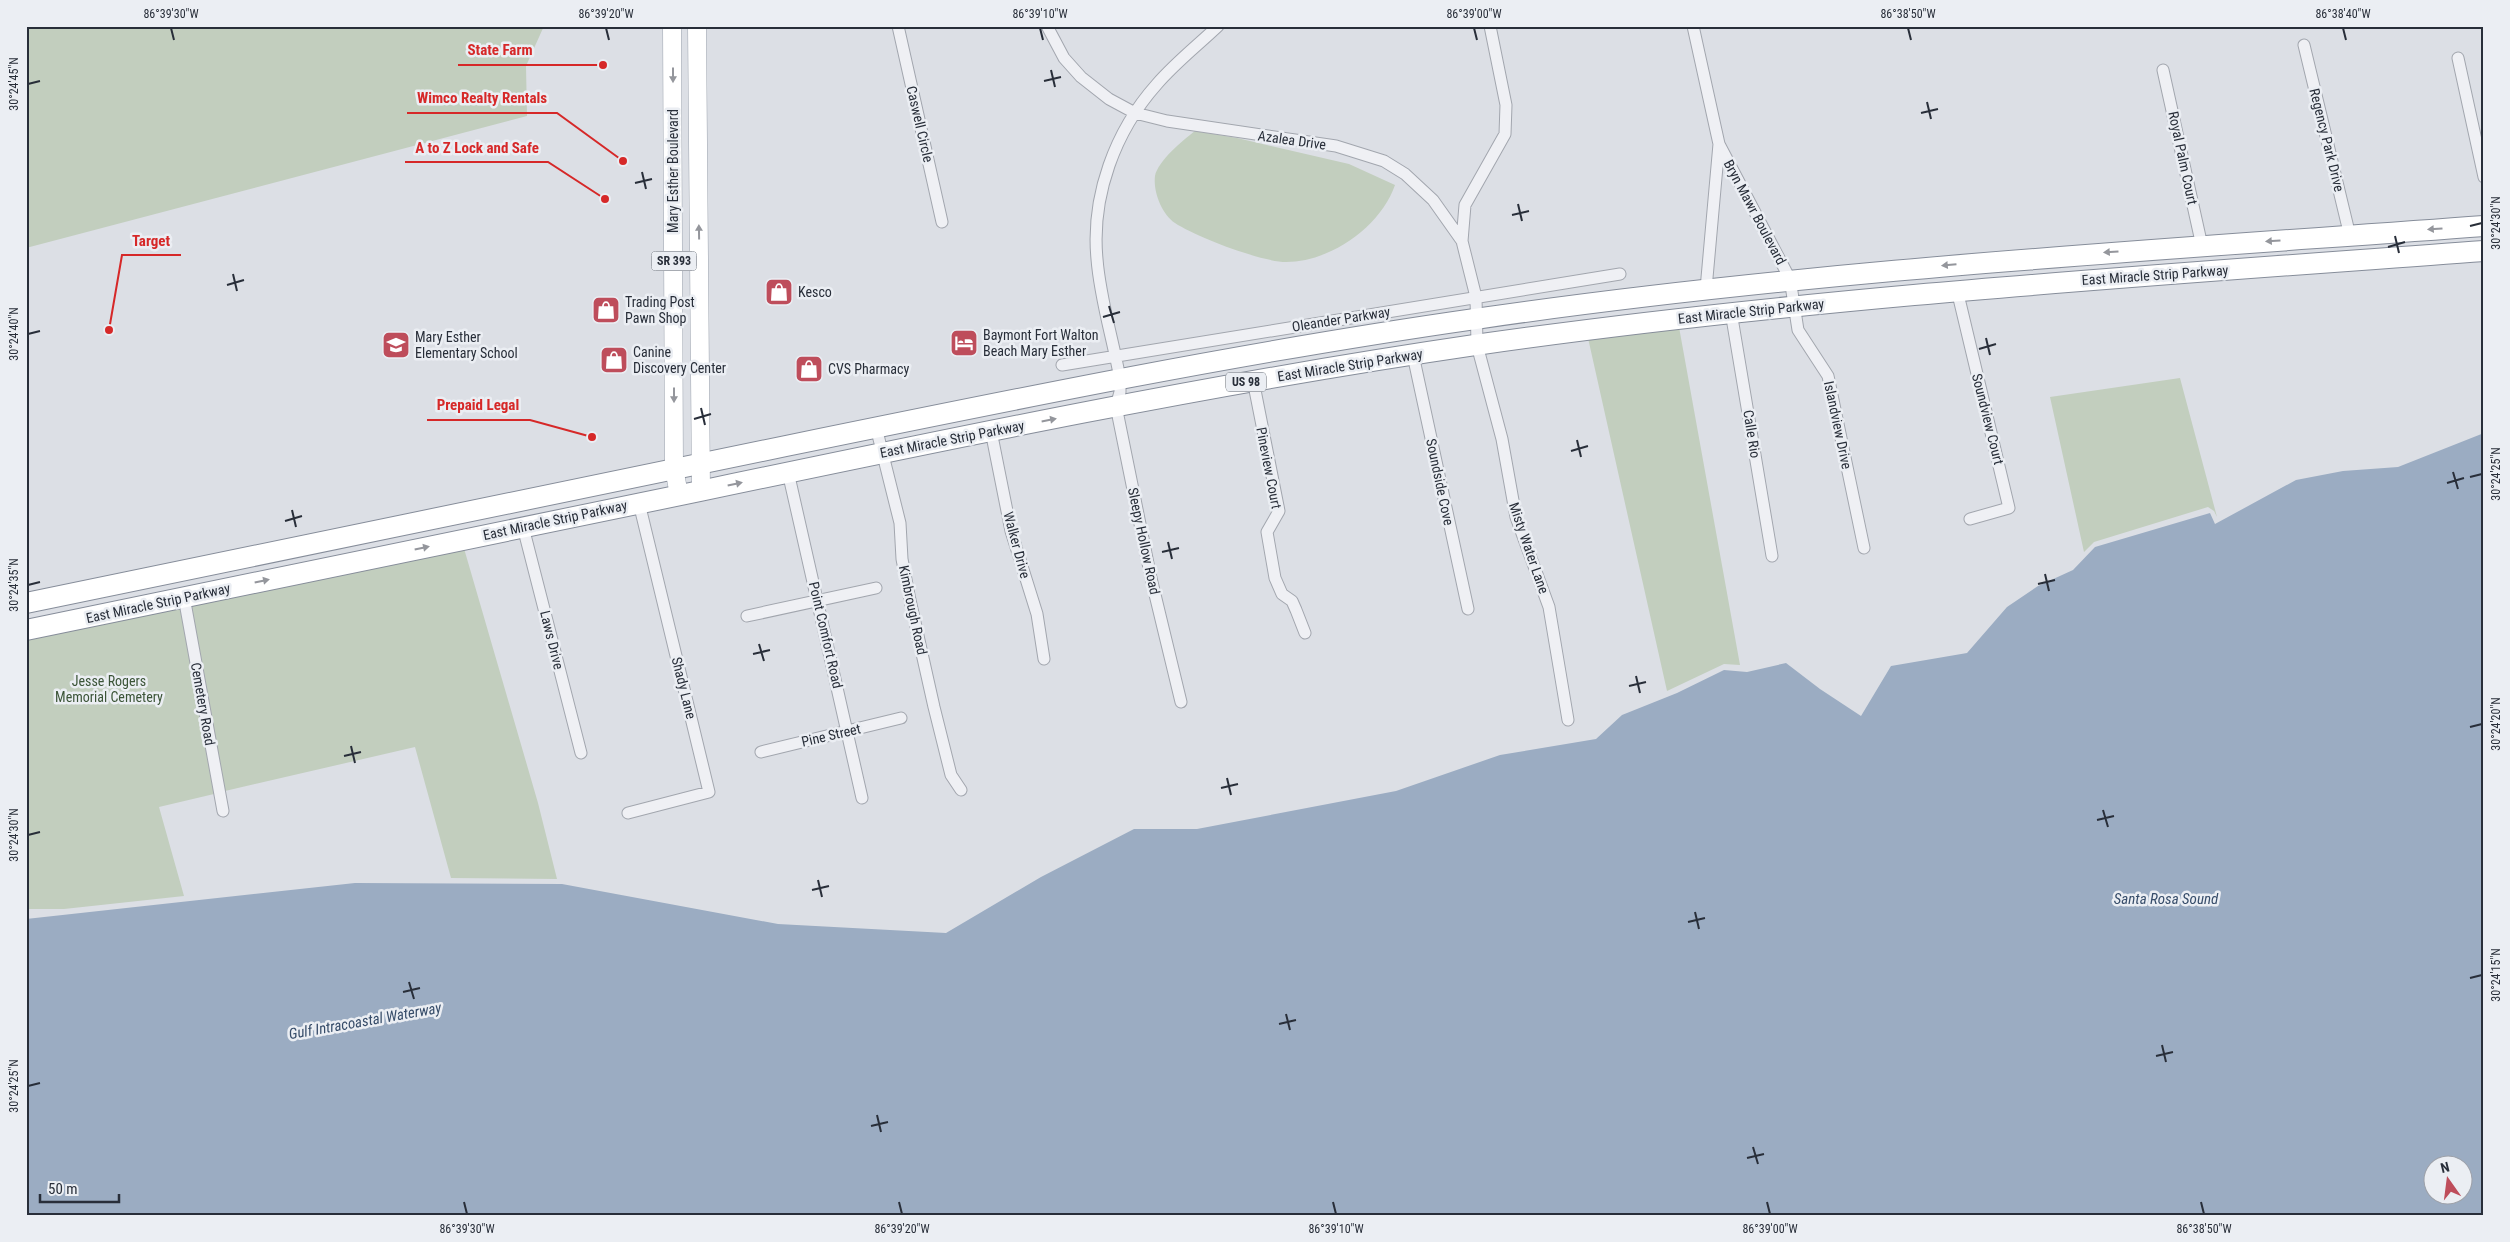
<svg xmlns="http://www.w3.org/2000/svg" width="2510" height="1242" font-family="'Roboto Condensed',sans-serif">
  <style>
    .green { fill: #c2cebe }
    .water { fill: #9bacc2; fill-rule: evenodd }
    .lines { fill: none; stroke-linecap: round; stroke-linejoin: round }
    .street-casing { stroke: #a2a6ae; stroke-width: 13 }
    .primary-casing { stroke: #9da4af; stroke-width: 19 }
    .highway-casing { stroke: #868d9a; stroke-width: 22 }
    .street { stroke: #eff0f4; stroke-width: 11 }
    .primary { stroke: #fff; stroke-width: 18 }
    .highway { stroke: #fff; stroke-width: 20 }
    .oneway { fill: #94969c }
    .ticks { fill: none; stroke: #282e39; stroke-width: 2 }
    .labels { text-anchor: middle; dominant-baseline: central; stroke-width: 5; stroke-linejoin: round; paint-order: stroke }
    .shield { fill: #ebeef3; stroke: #626871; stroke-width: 1 }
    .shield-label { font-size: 12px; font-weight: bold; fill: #282e39 }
    .street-label { font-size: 14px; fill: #282e39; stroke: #ebeef3 }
    .poi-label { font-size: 14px; fill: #282e39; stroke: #ebeef3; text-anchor: start }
    .park-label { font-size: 14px; fill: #3b5437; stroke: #ebeef3 }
    .water-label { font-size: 15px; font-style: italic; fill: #364c69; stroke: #ebeef3 }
    .leader { fill: none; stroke: #d62828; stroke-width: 2 }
    .callout-dot { fill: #d62828; stroke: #ebeef3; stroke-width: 2 }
    .callout-label { font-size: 15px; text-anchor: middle; font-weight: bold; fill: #d62828; stroke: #ebeef3; stroke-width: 5; stroke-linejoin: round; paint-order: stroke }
    .neatline { fill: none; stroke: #282e39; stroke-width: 2 }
    .ticks-label { font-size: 12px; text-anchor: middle; fill: #282e39 }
  </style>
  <rect width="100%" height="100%" fill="#dcdfe5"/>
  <path class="green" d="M26 26H544L526 66 527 116 26 248Z
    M1195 131 1237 138 1349 164 1395 185C1381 226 1331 262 1286 262 1262 262 1196 237 1175 223 1162 214 1153 192 1155 176 1158 161 1183 140 1195 131Z
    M1679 327 1740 665 1724 664 1667 691 1588 338Z
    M2180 378 2217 517 2214 511 2208 507 2094 542 2084 552 2050 397Z
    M463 545 538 803 557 879 451 878 415 747 225 791 190 604Z
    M180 607 214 794 159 807 184 896 64 909H26V640Z"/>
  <path class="water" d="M2484 433V1216H26V919L355 883 562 884 778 924 946 933 1041 877 1134 829H1197L1396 791 1500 755 1596 739 1622 715 1677 693 1724 670 1747 672 1786 663 1820 689 1861 716 1891 666 1967 653 2007 607 2038 586 2073 570 2095 547 2210 513 2215 524 2296 480 2343 471 2398 467ZM2432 1164H2462V1194H2432Z"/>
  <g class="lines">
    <defs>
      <path id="street" d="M898 26 942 222
        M1047 26 1064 58 1081 77 1109 99 1135 113 1167 121 1336 146 1384 161 1405 174 1433 200 1462 241 1476 297 1477 345 1502 439 1516 517 1549 607 1568 720
        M1693 26 1719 144 1790 279 1798 330 1828 376 1864 548
        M2304 45 2350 236
        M2458 58 2484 177
        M2163 70 2202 246
        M1462 241 1465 205 1505 134 1506 105 1490 26
        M1706 289 1719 144
        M1957 290 2009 508 1970 519
        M1731 312 1772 556
        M1413 355 1468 609
        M1062 365 1620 274
        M1253 380 1279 511 1267 532 1275 578 1282 594 1292 601 1296 610 1305 633
        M876 427 900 523 902 559 910 600 934 707 951 775 961 790
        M991 431 1011 531 1037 614 1044 659
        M788 472 862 798
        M523 527 581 753
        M184 597 223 811
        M747 616 876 588
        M1181 702 1151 578 1116 406 1120 392V379C1113 339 1100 299 1097 259 1091 196 1115 131 1157 84 1175 63 1198 45 1218 26
        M761 752 901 718
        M628 813 709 792 639 503"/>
      <path id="primary" d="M672 26 674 468 679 495
        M697 26 701 491"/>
      <path id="highway" d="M26 603C279 551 533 498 786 446 1015 399 1244 352 1475 319 1810 270 2147 251 2484 226
        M26 630C251 583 476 538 700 491 957 437 1215 383 1475 345 1810 297 2147 276 2484 251"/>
    </defs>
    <use href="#street" class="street-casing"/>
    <use href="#primary" class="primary-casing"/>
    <use href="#highway" class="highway-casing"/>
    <use href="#street" class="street"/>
    <use href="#primary" class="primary"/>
    <use href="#highway" class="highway"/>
  </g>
  <defs><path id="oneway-solid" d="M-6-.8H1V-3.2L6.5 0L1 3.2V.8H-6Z" transform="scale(1.25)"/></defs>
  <g class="oneway">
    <use href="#oneway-solid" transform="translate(673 75) rotate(90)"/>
    <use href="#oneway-solid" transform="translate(2435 229) rotate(176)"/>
    <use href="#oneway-solid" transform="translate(699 232) rotate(-91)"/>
    <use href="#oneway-solid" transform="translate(2273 241) rotate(176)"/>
    <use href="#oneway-solid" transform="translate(2111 252) rotate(176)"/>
    <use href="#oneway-solid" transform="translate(1949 265) rotate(175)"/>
    <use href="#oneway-solid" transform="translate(674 395) rotate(90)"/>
    <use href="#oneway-solid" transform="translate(1049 420) rotate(-11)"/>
    <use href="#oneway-solid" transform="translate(735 484) rotate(-12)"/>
    <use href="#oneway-solid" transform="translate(422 548) rotate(-12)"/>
    <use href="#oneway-solid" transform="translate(262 581) rotate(-12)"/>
  </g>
  <path class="ticks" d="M171 28 174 40M606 28 609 40M1040 28 1043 40M1474 28 1477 40M1908 28 1911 40M2343 28 2346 40M1051 70 1055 87M1044 81 1061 77M28 84 40 81M1927 102 1931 119M1921 113 1938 109M642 172 646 189M635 183 652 179M1518 204 1522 221M1512 215 1529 211M2470 226 2482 223M2395 236 2399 253M2388 247 2405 242M233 274 237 291M227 285 244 280M1109 306 1114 323M1103 317 1120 312M28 334 40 331M1986 338 1990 355M1979 349 1996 344M701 408 705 425M694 419 711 414M1577 440 1581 457M1571 451 1588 446M2453 472 2458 489M2470 477 2482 474M2447 483 2464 478M292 510 296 527M285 521 302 516M1168 542 1172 559M1162 552 1179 548M2045 574 2049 591M2038 584 2055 580M28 585 40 582M759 644 764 661M753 654 770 650M1636 676 1640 693M1629 686 1646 682M2470 727 2482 724M351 746 355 763M344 756 361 752M1227 778 1231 795M1221 788 1238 784M2103 810 2108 827M2097 820 2114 816M28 835 40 832M818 880 822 897M812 890 829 886M1695 912 1699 929M1688 922 1705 918M2470 978 2482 975M409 982 414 999M403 992 420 988M1286 1014 1290 1030M1279 1024 1296 1020M2162 1045 2166 1062M2156 1056 2173 1052M28 1086 40 1083M877 1115 881 1132M871 1126 888 1122M1753 1147 1758 1164M1747 1158 1764 1154M464 1202 467 1214M899 1202 902 1214M1333 1202 1336 1214M1767 1202 1770 1214M2201 1202 2204 1214"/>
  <defs>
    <symbol id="shop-square" viewBox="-11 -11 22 22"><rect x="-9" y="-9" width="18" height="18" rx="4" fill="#be4d5b" stroke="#ebeef3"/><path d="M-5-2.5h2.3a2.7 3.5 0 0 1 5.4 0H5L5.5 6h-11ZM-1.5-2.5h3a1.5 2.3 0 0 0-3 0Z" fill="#fff"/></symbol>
    <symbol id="hotel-square" viewBox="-11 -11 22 22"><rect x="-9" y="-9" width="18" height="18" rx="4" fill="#be4d5b" stroke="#ebeef3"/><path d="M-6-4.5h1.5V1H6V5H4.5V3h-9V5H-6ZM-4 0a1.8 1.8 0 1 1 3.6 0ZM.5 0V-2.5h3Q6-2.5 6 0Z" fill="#fff"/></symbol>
    <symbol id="school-square" viewBox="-11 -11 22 22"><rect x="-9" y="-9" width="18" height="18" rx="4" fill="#be4d5b" stroke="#ebeef3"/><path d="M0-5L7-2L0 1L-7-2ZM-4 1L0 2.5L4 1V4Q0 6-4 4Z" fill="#fff"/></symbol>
  </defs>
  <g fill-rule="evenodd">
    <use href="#shop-square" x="763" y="276" width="32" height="32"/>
    <use href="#shop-square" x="590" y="294" width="32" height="32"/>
    <use href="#hotel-square" x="948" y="327" width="32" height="32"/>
    <use href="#school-square" x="380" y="329" width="32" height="32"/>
    <use href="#shop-square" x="598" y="344" width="32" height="32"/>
    <use href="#shop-square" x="793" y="353" width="32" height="32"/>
  </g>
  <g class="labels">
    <g class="shield">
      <rect x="651.5" y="251.5" width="45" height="19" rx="4"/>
      <rect x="1226" y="372.5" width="40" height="19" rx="4"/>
    </g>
    <g class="shield-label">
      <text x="674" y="261">SR 393</text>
      <text x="1246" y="382">US 98</text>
    </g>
    <g class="street-label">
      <text transform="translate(920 124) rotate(77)">Caswell Circle</text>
      <text transform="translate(1292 140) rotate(8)">Azalea Drive</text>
      <text transform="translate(2327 140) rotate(76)">Regency Park Drive</text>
      <text transform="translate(2183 158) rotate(78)">Royal Palm Court</text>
      <text transform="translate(673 171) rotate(-90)">Mary Esther Boulevard</text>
      <text transform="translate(1755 212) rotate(62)">Bryn Mawr Boulevard</text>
      <text transform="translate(2155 275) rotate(-4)">East Miracle Strip Parkway</text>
      <text transform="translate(1751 311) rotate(-6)">East Miracle Strip Parkway</text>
      <text transform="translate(1341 319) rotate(-9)">Oleander Parkway</text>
      <text transform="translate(1350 365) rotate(-9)">East Miracle Strip Parkway</text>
      <text transform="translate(1988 419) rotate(76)">Soundview Court</text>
      <text transform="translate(1838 425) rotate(78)">Islandview Drive</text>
      <text transform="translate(1752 434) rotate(81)">Calle Rio</text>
      <text transform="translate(952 439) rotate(-11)">East Miracle Strip Parkway</text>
      <text transform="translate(1269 468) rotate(79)">Pineview Court</text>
      <text transform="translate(1440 482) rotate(78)">Soundside Cove</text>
      <text transform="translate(555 520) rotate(-12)">East Miracle Strip Parkway</text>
      <text transform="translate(1144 541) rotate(78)">Sleepy Hollow Road</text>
      <text transform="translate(1017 545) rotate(75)">Walker Drive</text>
      <text transform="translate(1529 548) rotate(71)">Misty Water Lane</text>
      <text transform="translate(158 603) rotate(-12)">East Miracle Strip Parkway</text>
      <text transform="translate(913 610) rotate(78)">Kimbrough Road</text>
      <text transform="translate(826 635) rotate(77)">Point Comfort Road</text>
      <text transform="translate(552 640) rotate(76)">Laws Drive</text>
      <text transform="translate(684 688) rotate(76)">Shady Lane</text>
      <text transform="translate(203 704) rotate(80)">Cemetery Road</text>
      <text transform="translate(831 735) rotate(-13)">Pine Street</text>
    </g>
    <g class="poi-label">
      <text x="798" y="292">Kesco</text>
      <text x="625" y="302">Trading Post<tspan x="625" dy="16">Pawn Shop</tspan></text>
      <text x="983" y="335">Baymont Fort Walton<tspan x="983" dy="16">Beach Mary Esther</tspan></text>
      <text x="415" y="337">Mary Esther<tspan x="415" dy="16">Elementary School</tspan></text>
      <text x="633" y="352">Canine<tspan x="633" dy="16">Discovery Center</tspan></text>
      <text x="828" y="369">CVS Pharmacy</text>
    </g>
    <g class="park-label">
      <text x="109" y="681">Jesse Rogers<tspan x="109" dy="16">Memorial Cemetery</tspan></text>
    </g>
    <g class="water-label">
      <text x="2166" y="899">Santa Rosa Sound</text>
      <text transform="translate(365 1021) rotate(-10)">Gulf Intracoastal Waterway</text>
    </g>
  </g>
  <path class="leader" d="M603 65L543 65H458M623 161L557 113H407M605 199L548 162H405M109 330L122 255H181M592 437L530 420H427"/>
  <g class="callout-dot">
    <circle cx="603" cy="65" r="5"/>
    <circle cx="623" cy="161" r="5"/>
    <circle cx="605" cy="199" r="5"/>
    <circle cx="109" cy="330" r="5"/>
    <circle cx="592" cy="437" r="5"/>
  </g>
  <g class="callout-label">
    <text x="500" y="55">State Farm</text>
    <text x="482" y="103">Wimco Realty Rentals</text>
    <text x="477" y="153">A to Z Lock and Safe</text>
    <text x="151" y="246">Target</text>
    <text x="478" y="410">Prepaid Legal</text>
  </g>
  <rect width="2510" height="1242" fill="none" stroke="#ebeef3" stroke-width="55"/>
  <g transform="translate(2448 1180) rotate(346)"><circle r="24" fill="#ebeef3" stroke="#9da1a9"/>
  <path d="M0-4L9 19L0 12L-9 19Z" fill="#be4d5b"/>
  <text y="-8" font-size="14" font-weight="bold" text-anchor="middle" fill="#282e39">N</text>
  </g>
  <path d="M40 1194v8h79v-8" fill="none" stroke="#282e39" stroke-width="2.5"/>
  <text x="48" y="1194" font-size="15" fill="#282e39" stroke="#ebeef3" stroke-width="4" paint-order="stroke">50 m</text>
  <rect x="28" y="28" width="2454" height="1186" class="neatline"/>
  <g class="ticks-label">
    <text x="171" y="18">86°39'30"W</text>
    <text x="606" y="18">86°39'20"W</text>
    <text x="1040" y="18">86°39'10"W</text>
    <text x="1474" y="18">86°39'00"W</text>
    <text x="1908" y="18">86°38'50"W</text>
    <text x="2343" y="18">86°38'40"W</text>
    <text transform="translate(14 84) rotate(-90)" y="4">30°24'45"N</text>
    <text transform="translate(2496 223) rotate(-90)" y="4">30°24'30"N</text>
    <text transform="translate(14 334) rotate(-90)" y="4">30°24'40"N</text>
    <text transform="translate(2496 474) rotate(-90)" y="4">30°24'25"N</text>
    <text transform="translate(14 585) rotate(-90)" y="4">30°24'35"N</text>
    <text transform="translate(2496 724) rotate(-90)" y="4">30°24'20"N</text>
    <text transform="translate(14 835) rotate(-90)" y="4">30°24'30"N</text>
    <text transform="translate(2496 975) rotate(-90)" y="4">30°24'15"N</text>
    <text transform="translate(14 1086) rotate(-90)" y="4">30°24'25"N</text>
    <text x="467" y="1233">86°39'30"W</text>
    <text x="902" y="1233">86°39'20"W</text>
    <text x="1336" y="1233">86°39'10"W</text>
    <text x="1770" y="1233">86°39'00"W</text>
    <text x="2204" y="1233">86°38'50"W</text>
  </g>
</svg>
